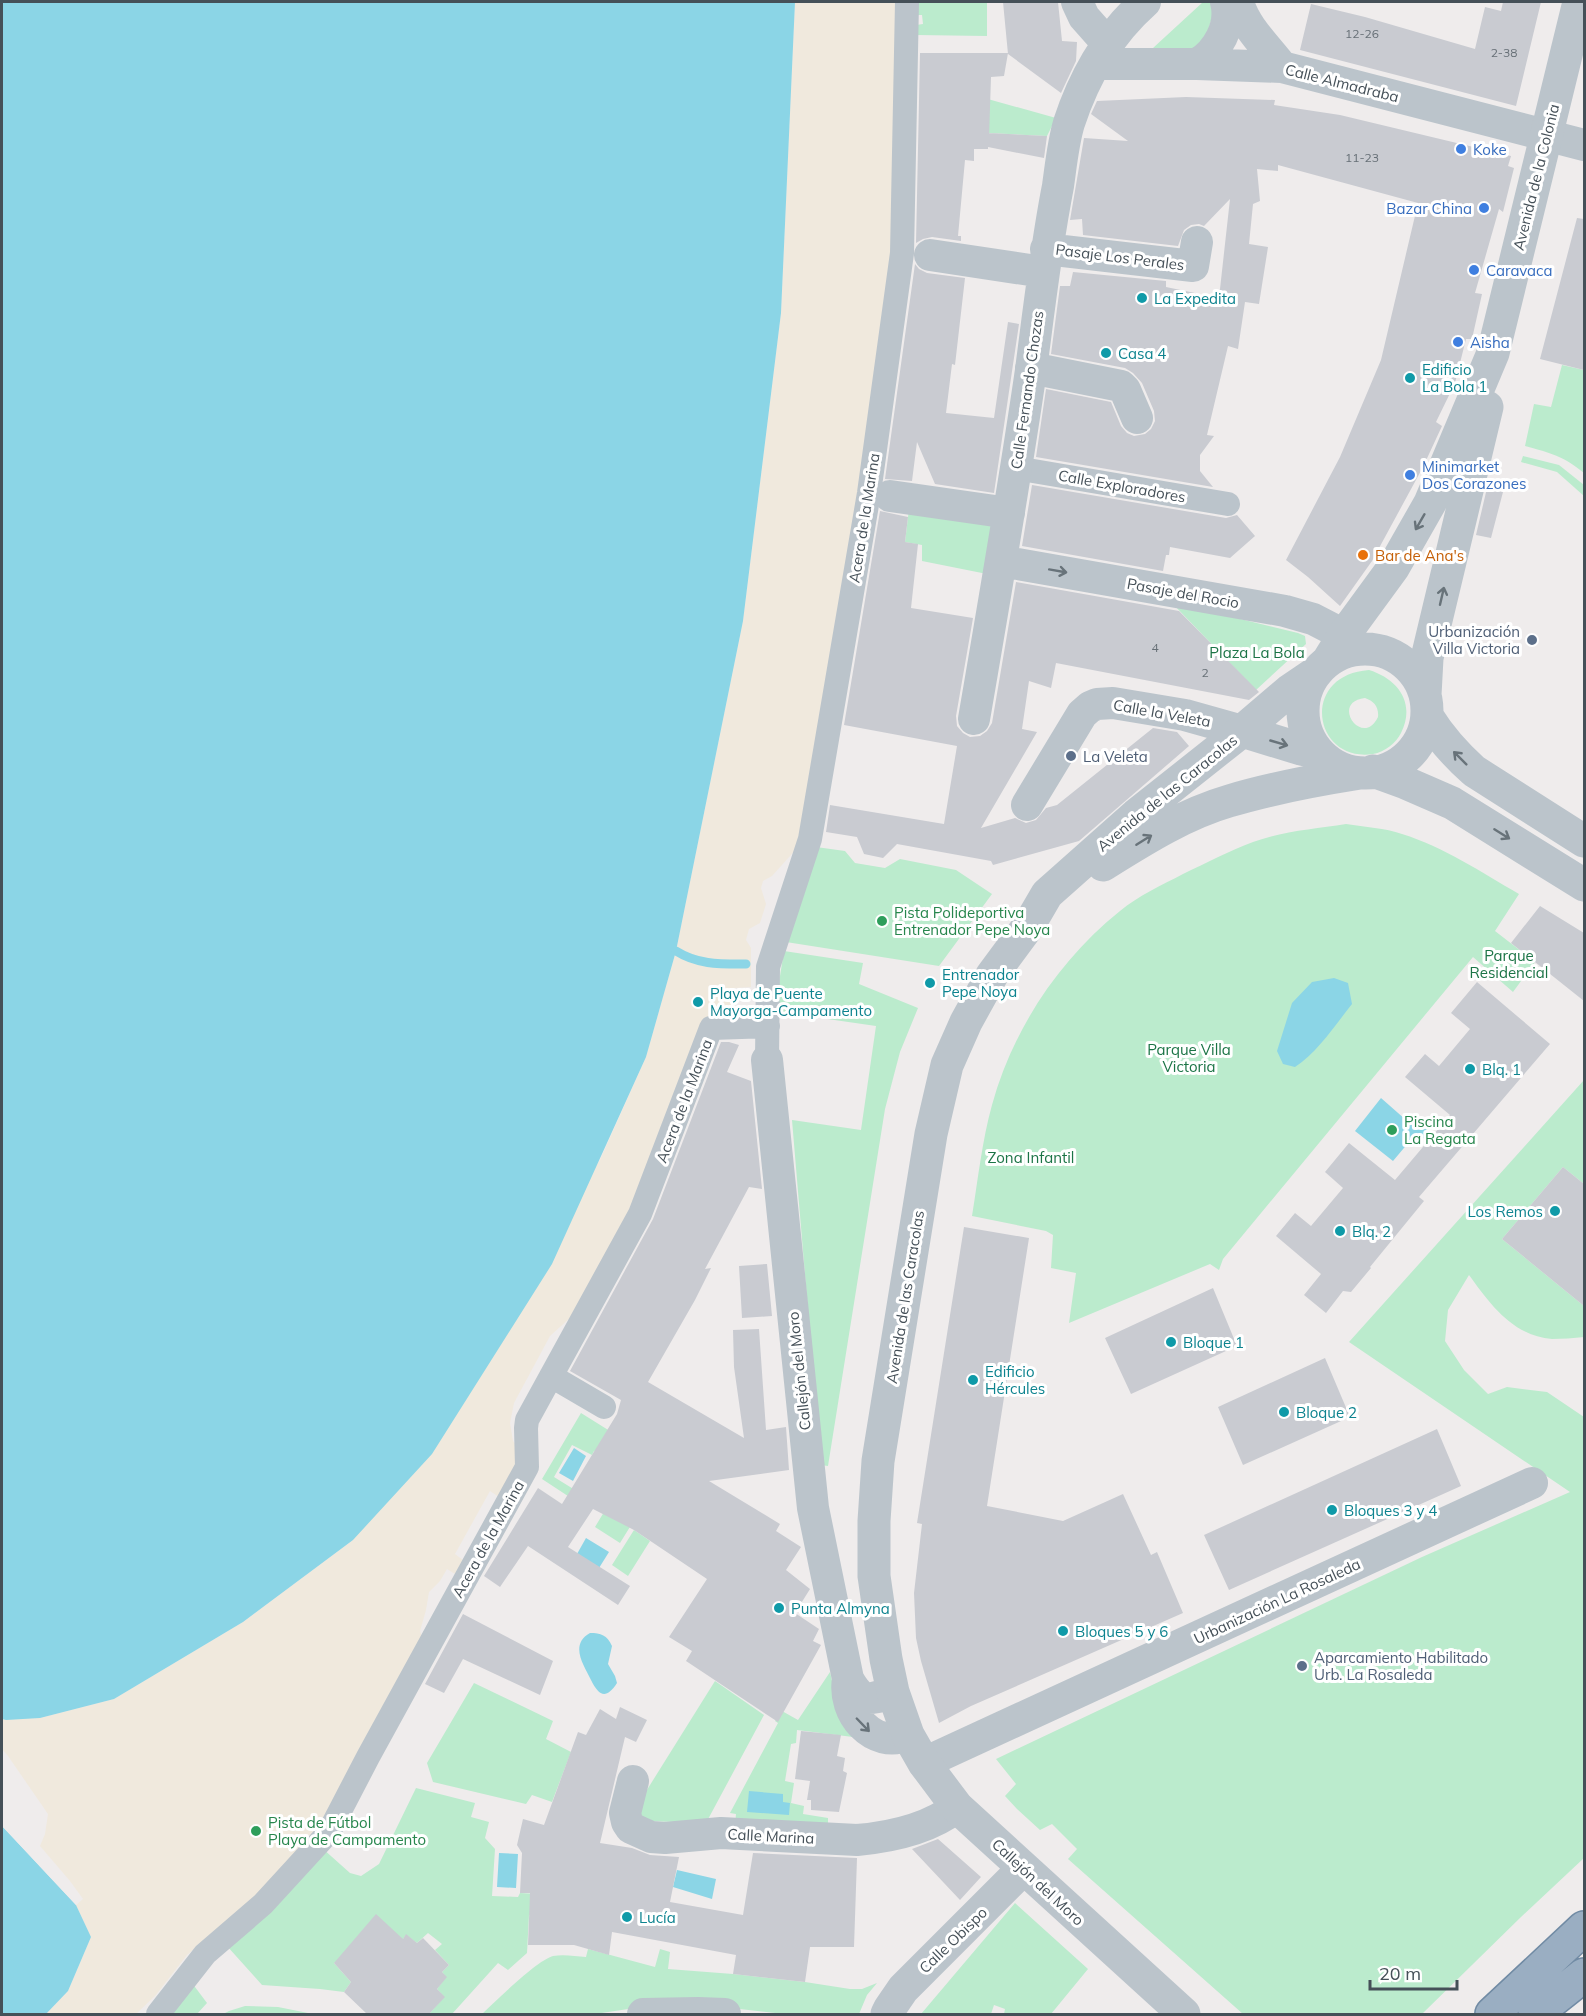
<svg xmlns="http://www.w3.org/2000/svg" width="1586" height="2016" font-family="Mulish,sans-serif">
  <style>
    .green { fill: #bbebcd; fill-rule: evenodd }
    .sand { fill: #f0e9dd }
    .water { fill: #8bd5e6 }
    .pier { fill: #efecec }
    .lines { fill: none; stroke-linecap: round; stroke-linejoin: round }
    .stream { stroke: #8bd5e6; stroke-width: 9 }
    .building { fill: #c9cbd1 }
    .trunk-casing { stroke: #718ba4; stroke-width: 36 }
    .pedestrian { stroke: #bbc4cb; stroke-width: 24 }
    .minor { stroke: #bbc4cb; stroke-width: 32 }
    .tertiary { stroke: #bbc4cb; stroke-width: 33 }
    .trunk { stroke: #9aaec2; stroke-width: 33 }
    .oneway { stroke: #68737a }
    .shop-dot { fill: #3f7fe0; stroke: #fff; stroke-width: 2 }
    .culture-dot { fill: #0f9aa8; stroke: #fff; stroke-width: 2 }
    .food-dot { fill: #e8710a; stroke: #fff; stroke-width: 2 }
    .service-dot { fill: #5c6f8a; stroke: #fff; stroke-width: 2 }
    .leisure-dot { fill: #2e9e5b; stroke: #fff; stroke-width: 2 }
    .labels { text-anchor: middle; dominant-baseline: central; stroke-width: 6; stroke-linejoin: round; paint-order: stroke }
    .number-label { font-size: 12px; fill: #666f76 }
    .street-label { font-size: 15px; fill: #455058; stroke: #fff }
    .shop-label { font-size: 15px; fill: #366cbe; stroke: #fff; text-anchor: start }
    .culture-label { font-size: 15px; fill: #0d838f; stroke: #fff; text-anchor: start }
    .food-label { font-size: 15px; fill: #c56008; stroke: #fff; text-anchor: start }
    .service-label { font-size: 15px; fill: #4e5e75; stroke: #fff; text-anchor: start }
    .park-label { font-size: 15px; fill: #1b7446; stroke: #fff }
    .leisure-label { font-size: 15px; fill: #27864d; stroke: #fff; text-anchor: start }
  </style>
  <rect width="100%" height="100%" fill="#efecec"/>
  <path class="green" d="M916 2H987V36L916 35V25L923 24 922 15H916Z
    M1203 2H1217L1202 49 1153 48Z
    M970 94 1056 118 1047 136 989 133Z
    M1562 365 1584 370V473C1563 456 1551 453 1525 446L1534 404 1551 407Z
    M1523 456 1559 465 1584 485V496L1557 472 1521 462Z
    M909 509 995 519 987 574 922 561V545L905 542Z
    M1171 602 1298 633 1305 636 1306 644 1256 690Z
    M1369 670C1398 679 1416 703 1401 733 1396 743 1385 752 1373 754 1313 763 1299 675 1369 670ZM1365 698C1374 701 1379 707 1378 717 1363 749 1329 702 1365 698Z
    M1346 824C1365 827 1385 828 1402 834 1444 847 1481 872 1519 894L1495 931 1535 962 1513 992 1473 957 1223 1259 1219 1270 1210 1264 1069 1323 1076 1273 1051 1268 1053 1235 1046 1231 972 1216C978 1179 982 1141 992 1105 1013 1029 1059 960 1120 911 1138 896 1162 885 1183 874 1206 863 1229 851 1253 842 1283 831 1315 829 1346 824Z
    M816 847 845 851 855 863 885 868 900 859 956 870 992 894 939 966 786 942Z
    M784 951 863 963 859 984 918 1008 900 1052 885 1109 828 1466 821 1465 792 1120 861 1130 876 1026 779 1012 776 1001Z
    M1584 1080V1184L1563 1167 1502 1239 1584 1306V1337C1574 1338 1562 1339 1552 1339 1513 1336 1490 1304 1469 1275L1448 1310 1445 1341 1464 1370 1488 1394 1507 1387 1547 1392 1584 1417V1858L1521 1917 1422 2014H1243L1068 1859 1077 1849 1052 1824 1040 1830 1017 1809 1005 1796 1016 1784 996 1759 1422 1557 1570 1492 1349 1342Z
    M581 1413 629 1443 594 1451 592 1455 572 1445 554 1477 575 1490 571 1498 542 1479Z
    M613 1497 633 1522 620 1543 595 1527Z
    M634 1530 650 1541 628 1576 612 1565Z
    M830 1672 839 1711 853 1737 797 1730 796 1743 791 1744 785 1781 794 1783 791 1803 804 1806 803 1814 828 1818V1829L735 1825 736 1814 730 1813 778 1723 775 1721 782 1711 798 1720Z
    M715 1681 764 1715 706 1823 646 1821 635 1809Z
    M474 1683 553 1721 546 1739 571 1752 552 1802 532 1795 526 1804 433 1782 427 1763Z
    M416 1788 475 1803 471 1817 489 1822 485 1838 495 1849 492 1896 518 1897 520 1893 539 1894 538 1914 529 1915 527 1953 508 1970 498 1963 452 2014H429L444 1997 437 1989 446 1977 442 1972 449 1965 435 1950 442 1944 428 1933 417 1943 406 1935 403 1939 334 1963 351 1982 344 1992 320 1989 262 1985 227 1946 322 1848 350 1873 361 1876 379 1864Z
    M1015 1903 1088 1969 1051 2014H1004L1005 2009 994 2005 991 2014H921Z
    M588 1949 655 1967 660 1949 670 1952 668 1969 733 1974 805 1982 850 1989H862L877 1983 867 1995 859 2014H784L704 2005 648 2006 595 2014H482C496 2001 536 1961 553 1956 563 1954 575 1956 586 1957Z
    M192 1983 207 2003 197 2014H170Z
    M245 2006 278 2007 313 2014H223L229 2011Z"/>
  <path class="sand" d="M795 2H899L894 254 860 492 799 846 772 876 763 881 761 888 766 904 760 923 749 929 746 940 751 948V987L735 988V1016L726 1018 628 1218 581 1308 550 1336 514 1403 510 1423 513 1441 519 1448 521 1466 499 1497 490 1491 455 1554 463 1560 455 1574 447 1569 440 1581 429 1592 426 1610 420 1631 423 1641 338 1800 284 1871 187 1955 155 1996 136 2014H46L68 1991 91 1937 76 1905 83 1899 70 1881 40 1846 45 1834 48 1814 8 1756 2 1749V1719L40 1718 114 1699 243 1622 353 1540 600 1160 646 1057 676 951 743 621 781 313Z"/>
  <path class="water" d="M2 2H795L781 313 743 621 676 951 646 1057 552 1264 432 1454 353 1540 243 1622 114 1699 40 1718 6 1720 2 1719Z
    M1334 978 1348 983 1352 1004C1336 1024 1317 1053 1295 1067L1283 1064 1277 1051 1292 1003 1312 982Z
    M1381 1098 1406 1120 1418 1118C1424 1123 1427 1125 1427 1134 1422 1141 1418 1144 1409 1142L1393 1161 1355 1131Z
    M574 1448 586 1456 573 1481 559 1473Z
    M586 1538 609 1552 599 1568 577 1554Z
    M590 1633C601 1633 607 1635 612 1646L608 1664 615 1676 617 1683C606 1700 599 1696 591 1680 584 1665 569 1645 590 1633Z
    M749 1791 783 1794V1802L790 1803 789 1815 747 1812Z
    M2 1826 76 1905 91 1937 68 1991 46 2014H2Z
    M499 1853 518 1854 516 1888 497 1887Z
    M677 1870 716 1879 712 1899 673 1887Z"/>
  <path class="pier" d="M2 1823 4 1824 78 1903 76 1905 2 1826Z"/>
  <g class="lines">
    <path class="stream" d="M676 951C698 965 721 964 746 964"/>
  </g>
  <path class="building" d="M1003 2H1058L1062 41 1077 42 1076 61 1061 93 1008 54Z
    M1503 2H1541L1516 106 1300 50 1311 4 1365 17 1475 49 1485 7 1501 11Z
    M920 53H1008L1004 76 991 77 989 138V133L1047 136 1044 158 988 147V149H974V161L965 160 958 236H961V241L932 237 923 239 916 243Z
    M1186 97 1275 100 1274 105 1340 115 1511 156 1508 166 1514 168 1503 212 1499 209 1475 293 1482 294 1472 339H1466L1455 383 1436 422 1442 426 1423 467 1372 561 1340 606 1308 577 1286 560 1340 457 1381 360 1418 203 1278 165V171L1257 169 1260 201 1253 204 1249 244 1268 247 1259 304 1245 302 1238 349 1228 346 1207 435 1214 436 1200 455V471L1213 487 1036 457 1046 389 1111 402 1121 426 1127 433 1134 436 1145 434 1151 429 1155 421 1154 411 1142 383 1133 373 1125 368 1051 354 1060 286H1070L1073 272 1166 281V287L1219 298 1230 199 1204 226 1199 224 1191 225 1184 230 1178 246 1083 235 1082 219 1070 220 1084 138 1128 141 1091 114 1097 101Z
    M1577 218 1584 219V370L1540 359Z
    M915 264 919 269 927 273 965 278 955 365 952 364 946 413 994 418 1008 322 1019 324 994 493 935 484 917 442 912 481 885 479Z
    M1032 485 1226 518 1237 515 1255 536 1230 558 1170 547 1169 555H1166L1163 571 1022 546Z
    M1487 488 1503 492 1491 538 1476 535Z
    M880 511 908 517 905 542 918 544 911 608 973 618 956 716 957 726 963 733 970 737 980 736 987 731 992 723 1016 582 1179 611 1259 692 1249 700 1056 663 1051 688 1029 681 1022 729 1037 732 981 828 1015 818 1026 823 1036 820 1046 808 1057 805 1153 728 1177 732 1189 746 1079 841 993 865 991 861 897 844 883 858 864 854 857 837 826 832 830 805 944 824 957 746 844 725Z
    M1540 906 1584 933V1001L1511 943Z
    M1477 982 1550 1044 1419 1197 1424 1201 1370 1267 1371 1268 1351 1292 1343 1291 1326 1313 1304 1295 1321 1274 1276 1236 1295 1213 1311 1226 1343 1188 1325 1172 1349 1143 1395 1180 1450 1115 1405 1077 1425 1054 1439 1066 1470 1029 1451 1013Z
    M721 1042H729L739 1045 727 1072 751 1081 762 1189 749 1187 705 1269 711 1268 695 1300 648 1382 744 1438 734 1367 733 1330 759 1329 766 1430 786 1427 789 1470 709 1481 780 1524 776 1531 801 1547 786 1570 810 1589 795 1613 819 1629 813 1641 821 1645 778 1722 686 1661 692 1651 669 1637 707 1579 634 1530 593 1509 568 1547 630 1586 618 1605 528 1546 500 1587 484 1576 538 1488 562 1504 617 1414 621 1400 570 1371 653 1219Z
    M1563 1167 1584 1184V1306L1502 1239Z
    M964 1227 1029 1238 987 1506 1063 1521 1123 1494 1151 1555 1157 1552 1183 1613 971 1706 939 1723 921 1661 916 1638 914 1593 922 1524 917 1523Z
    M767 1264 772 1316 742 1318 739 1266Z
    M1213 1288 1237 1346 1131 1394 1105 1338Z
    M1325 1358 1350 1417 1243 1465 1218 1407Z
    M1437 1429 1461 1486 1229 1590 1204 1535Z
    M463 1614 553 1661 540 1695 463 1659 444 1693 425 1684Z
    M620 1707 647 1720 636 1742 625 1737 600 1843 632 1848 650 1855 679 1857 670 1902 743 1915 753 1853 857 1858 854 1947H810L805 1982 733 1974 736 1955 612 1932 609 1955 574 1945H528L530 1893H520L522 1853 517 1845 523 1819 544 1825 578 1732 586 1735 600 1709 616 1719Z
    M801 1731 841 1735 837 1756 845 1758 843 1771 847 1773 839 1812 811 1810V1800H807L810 1781 795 1779Z
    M938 1839 981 1877 960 1900 912 1849Z
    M376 1914 403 1939 406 1934 417 1943 423 1938 449 1965 442 1972 447 1977 437 1989 445 1997 429 2014H367L344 1992 351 1982 334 1963Z"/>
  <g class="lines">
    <defs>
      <path id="trunk" d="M1492 2014 1584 1928
        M1535 2014 1584 1975"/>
    </defs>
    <use href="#trunk" class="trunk-casing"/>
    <path class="pedestrian" d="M1016 468 1228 504
      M767 1060 768 967 810 839 869 493 902 253 907 2
      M551 1376 604 1407
      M158 2014 205 1954 263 1904 329 1832 368 1757 527 1467 526 1428 527 1420 640 1214 711 1028 768 1026"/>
    <path class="minor" d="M1077 2 1084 17 1107 43
      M1238 2C1245 27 1266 46 1282 67
      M1095 64H1197L1282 67 1584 145
      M1197 64C1218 52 1232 25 1226 2
      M1046 249 1193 266 1197 242
      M930 255 1043 272
      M1031 368 1121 386 1125 390 1137 418
      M890 496 1009 513
      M1001 561 1285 611 1313 619 1344 635 1353 650
      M974 719C994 603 1014 487 1031 370 1039 308 1046 247 1058 186 1061 165 1063 143 1069 123 1084 77 1109 34 1145 2
      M1027 805 1082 714 1090 707 1097 704 1113 703 1185 715 1242 731
      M767 1060 813 1508 848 1679C862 1704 869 1700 893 1692
      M848 1679C842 1713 873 1750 908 1735
      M924 1763 1532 1483
      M633 1781 625 1813 627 1822 631 1828 651 1837 665 1838 721 1833 857 1840C891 1837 929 1829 957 1807
      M643 2014 698 2013 725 2014"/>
    <path class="tertiary" d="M1303 711a62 62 0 1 1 124 0a62 62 0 1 1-124 0Z
      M1328 661 1344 635 1393 568 1430 503 1493 353 1579 2
      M1425 695 1427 658 1487 407
      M1427 716C1440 737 1456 755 1474 771L1584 841
      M1242 731 1301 749 1318 753
      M1373 771 1406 783 1452 803 1584 885
      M1103 865C1143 840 1184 814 1229 801 1272 788 1316 780 1360 773
      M887 2014 890 2008 903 1989 1023 1869
      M1184 2014 957 1807 924 1763 908 1735 893 1692 886 1659 874 1576V1521L878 1461 931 1134 947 1065 966 1022 992 975 1029 925 1047 894 1136 815 1242 731 1289 691 1317 672"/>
    <use href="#trunk" class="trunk"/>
  </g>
  <defs><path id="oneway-shaft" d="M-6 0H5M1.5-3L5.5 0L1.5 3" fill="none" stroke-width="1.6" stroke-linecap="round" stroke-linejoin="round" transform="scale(1.5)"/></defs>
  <g class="oneway">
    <use href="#oneway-shaft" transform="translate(1420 522) rotate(120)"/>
    <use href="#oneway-shaft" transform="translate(1058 571) rotate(10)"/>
    <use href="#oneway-shaft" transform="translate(1442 596) rotate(-77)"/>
    <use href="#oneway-shaft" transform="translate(1279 743) rotate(16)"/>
    <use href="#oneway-shaft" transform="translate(1460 758) rotate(-135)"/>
    <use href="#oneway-shaft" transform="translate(1502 834) rotate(32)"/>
    <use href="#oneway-shaft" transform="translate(1144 840) rotate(-32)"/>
    <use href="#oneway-shaft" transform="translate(863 1725) rotate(46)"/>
  </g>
  <g class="shop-dot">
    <circle cx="1461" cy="149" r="6"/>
    <circle cx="1484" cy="208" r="6"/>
    <circle cx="1474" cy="270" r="6"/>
    <circle cx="1458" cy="342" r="6"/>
    <circle cx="1410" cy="475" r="6"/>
  </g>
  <g class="culture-dot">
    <circle cx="1142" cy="298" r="6"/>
    <circle cx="1106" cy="353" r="6"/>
    <circle cx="1410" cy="378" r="6"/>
    <circle cx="930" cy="983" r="6"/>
    <circle cx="698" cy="1002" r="6"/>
    <circle cx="1470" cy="1069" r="6"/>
    <circle cx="1555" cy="1211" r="6"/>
    <circle cx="1340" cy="1231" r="6"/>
    <circle cx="1171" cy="1342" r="6"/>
    <circle cx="973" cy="1380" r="6"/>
    <circle cx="1284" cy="1412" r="6"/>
    <circle cx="1332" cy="1510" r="6"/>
    <circle cx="779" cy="1608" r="6"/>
    <circle cx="1063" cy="1631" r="6"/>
    <circle cx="627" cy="1917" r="6"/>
  </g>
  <circle class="food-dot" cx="1363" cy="555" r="6"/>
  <g class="service-dot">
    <circle cx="1532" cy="640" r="6"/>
    <circle cx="1071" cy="756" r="6"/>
    <circle cx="1302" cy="1666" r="6"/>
  </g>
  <g class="leisure-dot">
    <circle cx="882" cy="921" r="6"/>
    <circle cx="1392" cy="1130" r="6"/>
    <circle cx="256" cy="1831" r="6"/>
  </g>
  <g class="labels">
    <g class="number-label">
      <text x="1362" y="33">12-26</text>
      <text x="1504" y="52">2-38</text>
      <text x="1362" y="157">11-23</text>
      <text x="1155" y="647">4</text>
      <text x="1205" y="672">2</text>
    </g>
    <g class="street-label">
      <text transform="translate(1342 83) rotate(14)">Calle Almadraba</text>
      <text transform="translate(1536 177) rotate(-76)">Avenida de la Colonia</text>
      <text transform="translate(1120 257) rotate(7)">Pasaje Los Perales</text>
      <text transform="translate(1027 390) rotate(-82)">Calle Fernando Chozas</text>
      <text transform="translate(1122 486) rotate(10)">Calle Exploradores</text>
      <text transform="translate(864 518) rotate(-81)">Acera de la Marina</text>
      <text transform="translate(1183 593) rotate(10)">Pasaje del Rocio</text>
      <text transform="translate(1162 713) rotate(10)">Calle la Veleta</text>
      <text transform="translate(1167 793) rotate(-39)">Avenida de las Caracolas</text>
      <text transform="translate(684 1101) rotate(-69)">Acera de la Marina</text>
      <text transform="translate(905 1297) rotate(-81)">Avenida de las Caracolas</text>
      <text transform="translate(799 1371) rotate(-96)">Callejón del Moro</text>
      <text transform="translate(488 1539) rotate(-61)">Acera de la Marina</text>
      <text transform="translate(1277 1601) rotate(-25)">Urbanización La Rosaleda</text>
      <text transform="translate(771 1836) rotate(3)">Calle Marina</text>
      <text transform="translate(1038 1882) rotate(43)">Callejón del Moro</text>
      <text transform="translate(953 1940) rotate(-44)">Calle Obispo</text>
    </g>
    <g class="shop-label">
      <text x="1473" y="149">Koke</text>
      <text x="1472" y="208" text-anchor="end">Bazar China</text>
      <text x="1486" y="270">Caravaca</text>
      <text x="1470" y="342">Aisha</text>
      <text x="1422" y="466">Minimarket<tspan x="1422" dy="17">Dos Corazones</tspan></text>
    </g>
    <g class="culture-label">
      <text x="1154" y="298">La Expedita</text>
      <text x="1118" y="353">Casa 4</text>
      <text x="1422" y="369">Edificio<tspan x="1422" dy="17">La Bola 1</tspan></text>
      <text x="942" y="974">Entrenador<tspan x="942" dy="17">Pepe Noya</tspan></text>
      <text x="710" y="993">Playa de Puente<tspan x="710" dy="17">Mayorga-Campamento</tspan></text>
      <text x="1482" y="1069">Blq. 1</text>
      <text x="1543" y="1211" text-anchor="end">Los Remos</text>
      <text x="1352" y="1231">Blq. 2</text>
      <text x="1183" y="1342">Bloque 1</text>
      <text x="985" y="1371">Edificio<tspan x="985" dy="17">Hércules</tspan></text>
      <text x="1296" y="1412">Bloque 2</text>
      <text x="1344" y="1510">Bloques 3 y 4</text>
      <text x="791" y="1608">Punta Almyna</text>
      <text x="1075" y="1631">Bloques 5 y 6</text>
      <text x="639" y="1917">Lucía</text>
    </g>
    <g class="food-label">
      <text x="1375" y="555">Bar de Ana's</text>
    </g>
    <g class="service-label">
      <text x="1520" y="631" text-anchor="end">Urbanización<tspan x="1520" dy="17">Villa Victoria</tspan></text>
      <text x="1083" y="756">La Veleta</text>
      <text x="1314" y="1657">Aparcamiento Habilitado<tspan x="1314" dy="17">Urb. La Rosaleda</tspan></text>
    </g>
    <g class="park-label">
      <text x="1257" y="652">Plaza La Bola</text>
      <text x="1509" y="955">Parque<tspan x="1509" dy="17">Residencial</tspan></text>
      <text x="1189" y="1049">Parque Villa<tspan x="1189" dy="17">Victoria</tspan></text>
      <text x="1031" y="1157">Zona Infantil</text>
    </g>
    <g class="leisure-label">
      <text x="894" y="912">Pista Polideportiva<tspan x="894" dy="17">Entrenador Pepe Noya</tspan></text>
      <text x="1404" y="1121">Piscina<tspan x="1404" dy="17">La Regata</tspan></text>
      <text x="268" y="1822">Pista de Fútbol<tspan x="268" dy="17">Playa de Campamento</tspan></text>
    </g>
  </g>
  <rect width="1586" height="2016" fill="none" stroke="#455058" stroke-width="6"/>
  <path d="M1370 1980v9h87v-9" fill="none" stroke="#455058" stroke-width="3"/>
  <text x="1379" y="1980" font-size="18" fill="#455058" stroke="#ffffff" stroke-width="4.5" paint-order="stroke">20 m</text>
</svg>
